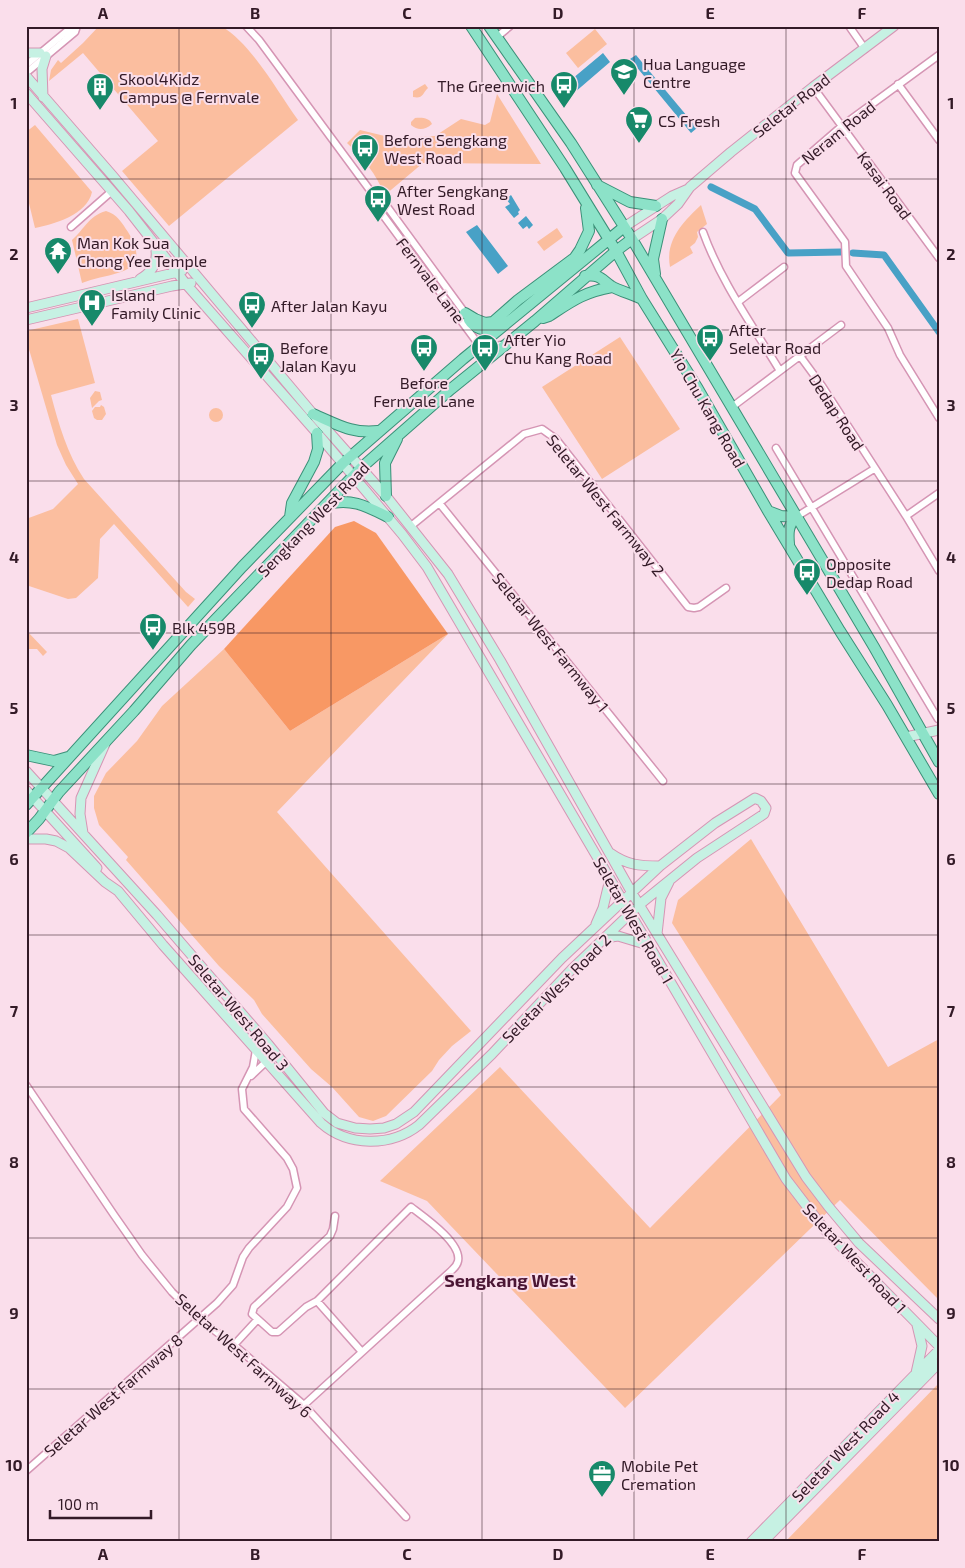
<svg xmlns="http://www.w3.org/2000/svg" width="965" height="1568" font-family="'Exo 2',sans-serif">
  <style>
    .green { fill: #fbbe9f }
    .forest { fill: #f89864 }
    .water { fill: #48a1c6 }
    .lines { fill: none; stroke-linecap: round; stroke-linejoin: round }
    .canal { stroke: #48a1c6; stroke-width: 7 }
    .street-casing { stroke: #d595b4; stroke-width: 9 }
    .secondary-casing { stroke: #d595b4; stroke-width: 11 }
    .primary-casing { stroke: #3b9078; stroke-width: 12 }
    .street { stroke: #fff; stroke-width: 6 }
    .secondary { stroke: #c6f1e3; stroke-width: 9 }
    .primary { stroke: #8ce2c8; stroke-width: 10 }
    .grid { fill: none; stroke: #331a27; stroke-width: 1; stroke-opacity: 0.55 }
    .labels { text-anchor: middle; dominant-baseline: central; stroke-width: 4; stroke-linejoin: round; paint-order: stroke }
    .poi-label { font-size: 16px; fill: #331a27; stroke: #fadeeb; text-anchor: start }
    .street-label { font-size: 16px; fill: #331a27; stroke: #fadeeb }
    .neighbourhood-label { font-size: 18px; font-weight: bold; fill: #4b1634; stroke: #fadeeb }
    .neatline { fill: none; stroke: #331a27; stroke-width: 2 }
    .grid-label { font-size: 16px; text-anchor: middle; font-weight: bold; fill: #331a27 }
  </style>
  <rect width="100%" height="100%" fill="#fadeeb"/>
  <path class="green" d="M99 26H221C252 44 277 91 298 120L169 226 122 171 158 141 83 53 49 81 51 70 58 60 61 63 83 43Z
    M595 29 607 44 578 68 566 53Z
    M425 84 428 88C422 94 423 99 413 97V91Z
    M497 94 541 164 423 163 385 195C375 173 365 160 347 143L360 130 393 138 435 136 461 119 485 125 490 122Z
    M415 118C422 117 430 118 432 124 425 130 418 131 411 125V122Z
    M35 125 92 192C87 215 54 224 35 228L26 191V132Z
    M701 205 707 224 697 232 698 237 695 243 690 247 693 253 670 267C665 240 683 222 701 205Z
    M106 211C117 214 122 223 128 232 155 277 111 271 82 283L72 240C84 230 88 216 106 211Z
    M557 228 563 237 544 251 537 242Z
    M78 319 95 383 51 395C59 425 67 453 84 479L186 592 195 599 188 607 114 524 100 539 98 578 76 598 68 599 26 585V519L53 509 78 484 66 465 57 445 26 339V331Z
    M620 337 680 429 602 479 542 387Z
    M95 391 100 392 102 400 99 401 92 408 90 398Z
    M101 405 104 407 106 414 102 420H97L94 418 92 411 95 407H100Z
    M209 415a7 7 0 1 1 14 0a7 7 0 1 1-14 0Z
    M26 630 47 652 43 656 37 649H26Z
    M448 634 277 812 471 1031 452 1046 439 1060 432 1071 386 1116 373 1121 359 1117 332 1087 311 1069 262 1014 254 1000 219 966 126 860 128 857 99 825 94 808V796L106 773 137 741 162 706 224 649 290 731Z
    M751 839 888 1067 939 1039V1300L840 1200 625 1408 427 1201 380 1181 500 1067 650 1228 781 1095 672 923 678 900Z
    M939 1383V1542H785Z"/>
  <path class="forest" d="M354 521 376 533 448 634 290 731 224 649 335 527Z"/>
  <path class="water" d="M603 53 610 62 574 93 566 84Z
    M636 55 697 128 691 133 630 59Z
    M511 195 520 210 518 212 519 214 514 218 505 207 510 204 506 199Z
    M526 216 533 225 529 229 527 226 523 229 518 223Z
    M477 225 508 266 498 274 466 232Z"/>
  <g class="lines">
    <path class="canal" d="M711 187 755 209 788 253 841 252
      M853 253 884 255 939 332"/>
    <defs>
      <path id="street" d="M246 26 259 40 369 189 383 201 465 313
        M849 26 865 49
        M497 37 510 26
        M939 55 842 126 797 165 795 173 845 242 846 266 888 328 900 355 939 418
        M26 65 73 26
        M26 73 75 32 77 26
        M898 84 939 140
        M813 87 939 258
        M370 191 377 207 479 345 488 348 501 345
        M71 227 112 191
        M703 232C721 282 753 326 780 371
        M738 302 784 267
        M800 356 822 386 906 516 939 571
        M732 407 841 325
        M776 448 938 719
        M440 504 663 781
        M906 516 939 493
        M796 517 874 469
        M411 526 524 434 542 429 556 439 688 607 694 608 699 607 726 588
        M251 1076 271 1057 269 1047
        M26 1085 114 1215 142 1255 172 1292 199 1319 234 1345 304 1405 406 1517
        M317 1301 362 1352
        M234 1345 257 1320
        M304 1405 451 1271C454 1268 457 1266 458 1261 462 1243 424 1217 411 1207L317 1301 306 1307 278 1332H272L252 1314 254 1307 330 1236 333 1229 335 1216
        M26 1471 217 1303 233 1285 243 1257 249 1248 287 1207 297 1188 293 1169 287 1158 244 1109 242 1089 253 1067 256 1050"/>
      <path id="secondary" d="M26 53H40
        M26 76 112 175 313 414 386 496 448 574 500 660 632 893 806 1177 828 1206 859 1243 939 1319
        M26 93 129 211 186 284 317 433 402 534 427 567 786 1179 825 1230 939 1346
        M43 97 42 69 46 56
        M624 227 672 196 688 189
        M632 239 662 219 678 204 690 187 731 152 813 87 894 26
        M140 279C154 271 159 260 155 245
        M26 308 182 271
        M26 320 172 286 191 283
        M906 737 939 730
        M26 771 157 915 268 1044 324 1113 337 1123 355 1128 370 1129 384 1128 396 1124 414 1112 562 958 660 866 715 823 755 798 761 801 766 808 764 814 697 858 639 905 572 969 492 1054 419 1125C391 1147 348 1147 321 1123L163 945 118 891 105 882 69 848 56 841 46 839H26
        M26 790 97 868
        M83 833 80 814 81 798 105 744
        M610 853C627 865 639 866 660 866
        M596 924 603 908 610 879
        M657 934 661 898 669 882
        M605 938 618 936 648 945
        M916 1373 922 1346 917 1325
        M751 1542 939 1350
        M763 1542 939 1363"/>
      <path id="primary" d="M471 26 565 168 616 251 642 299 698 389 768 511 840 631 887 705 939 794
        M489 26 571 143 632 239 874 647 939 762
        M597 185 630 202 656 206
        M571 263 580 250 589 231 586 208
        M655 274 653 259 662 219
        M585 276C600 274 601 279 611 286 617 290 634 295 642 299
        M465 313 475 319 485 323 493 322 518 300 573 259
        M543 318 549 316C572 301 584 292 612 287
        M469 320C475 330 486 330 497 331
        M313 414C337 424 351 434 378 431
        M386 496 385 463 397 439
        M327 504C352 498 366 506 388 517
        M768 511 781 516 796 517
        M290 517 292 503 314 462 318 449 317 433
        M789 544C788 533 788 525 796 517
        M26 755 54 761 68 757
        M26 805 242 567 343 463 463 359 624 227
        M26 833 39 819 59 792 134 711 191 645 361 468 451 389 535 321 616 251 632 239"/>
    </defs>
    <use href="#street" class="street-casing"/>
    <use href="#secondary" class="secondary-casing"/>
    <use href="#primary" class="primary-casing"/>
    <use href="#street" class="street"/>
    <use href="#secondary" class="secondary"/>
    <use href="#primary" class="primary"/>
  </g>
  <path class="grid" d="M179 26V1542M331 26V1542M482 26V1542M634 26V1542M786 26V1542M26 179H939M26 330H939M26 481H939M26 633H939M26 784H939M26 935H939M26 1087H939M26 1238H939M26 1389H939"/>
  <defs>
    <symbol id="school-pin" viewBox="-11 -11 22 30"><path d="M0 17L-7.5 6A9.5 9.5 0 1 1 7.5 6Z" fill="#17896a" stroke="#fadeeb"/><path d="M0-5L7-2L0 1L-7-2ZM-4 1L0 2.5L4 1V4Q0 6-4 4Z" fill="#fff"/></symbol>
    <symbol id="bus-pin" viewBox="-11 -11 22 30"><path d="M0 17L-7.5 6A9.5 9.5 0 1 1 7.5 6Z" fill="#17896a" stroke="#fadeeb"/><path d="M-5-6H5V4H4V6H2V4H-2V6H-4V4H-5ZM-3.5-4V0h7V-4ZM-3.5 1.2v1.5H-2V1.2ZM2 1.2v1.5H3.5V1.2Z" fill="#fff"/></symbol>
    <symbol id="building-pin" viewBox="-11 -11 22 30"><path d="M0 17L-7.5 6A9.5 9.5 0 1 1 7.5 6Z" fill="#17896a" stroke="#fadeeb"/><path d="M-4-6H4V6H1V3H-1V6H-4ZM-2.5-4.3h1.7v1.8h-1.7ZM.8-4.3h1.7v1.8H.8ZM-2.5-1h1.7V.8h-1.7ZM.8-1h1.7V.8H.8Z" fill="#fff"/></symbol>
    <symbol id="supermarket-pin" viewBox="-11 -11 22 30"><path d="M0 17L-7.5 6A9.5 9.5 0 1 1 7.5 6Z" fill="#17896a" stroke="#fadeeb"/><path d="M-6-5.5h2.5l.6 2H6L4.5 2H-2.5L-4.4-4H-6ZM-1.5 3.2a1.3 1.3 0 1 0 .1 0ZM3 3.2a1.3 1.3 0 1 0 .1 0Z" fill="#fff"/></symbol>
    <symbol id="temple-pin" viewBox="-11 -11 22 30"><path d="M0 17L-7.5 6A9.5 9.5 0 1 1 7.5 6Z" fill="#17896a" stroke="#fadeeb"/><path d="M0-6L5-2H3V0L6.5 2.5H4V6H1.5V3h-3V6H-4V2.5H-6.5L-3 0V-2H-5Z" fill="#fff"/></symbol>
    <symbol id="hospital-pin" viewBox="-11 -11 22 30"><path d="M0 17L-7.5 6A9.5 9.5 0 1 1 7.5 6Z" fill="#17896a" stroke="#fadeeb"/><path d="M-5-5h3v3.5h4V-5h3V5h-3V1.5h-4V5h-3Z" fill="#fff"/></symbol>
    <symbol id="office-pin" viewBox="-11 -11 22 30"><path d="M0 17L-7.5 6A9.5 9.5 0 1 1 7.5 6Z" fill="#17896a" stroke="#fadeeb"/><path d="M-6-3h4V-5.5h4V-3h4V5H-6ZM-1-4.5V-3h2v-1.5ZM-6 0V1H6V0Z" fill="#fff"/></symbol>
  </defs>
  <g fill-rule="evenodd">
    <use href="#school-pin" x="608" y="56" width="32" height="43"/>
    <use href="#bus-pin" x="548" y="69" width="32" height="43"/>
    <use href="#building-pin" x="84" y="71" width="32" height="43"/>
    <use href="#supermarket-pin" x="623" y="104" width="32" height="43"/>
    <use href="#bus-pin" x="349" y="132" width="32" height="43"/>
    <use href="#bus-pin" x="362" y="183" width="32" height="43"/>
    <use href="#temple-pin" x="42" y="235" width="32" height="43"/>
    <use href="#hospital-pin" x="76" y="287" width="32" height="43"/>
    <use href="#bus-pin" x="236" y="289" width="32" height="43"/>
    <use href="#bus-pin" x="694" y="322" width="32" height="43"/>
    <use href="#bus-pin" x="408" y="332" width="32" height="43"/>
    <use href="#bus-pin" x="469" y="332" width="32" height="43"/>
    <use href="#bus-pin" x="245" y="340" width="32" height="43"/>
    <use href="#bus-pin" x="791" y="556" width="32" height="43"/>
    <use href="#bus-pin" x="137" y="611" width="32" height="43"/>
    <use href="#office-pin" x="586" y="1458" width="32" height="43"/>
  </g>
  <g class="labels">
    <g class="poi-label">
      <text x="643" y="63">Hua Language<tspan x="643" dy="18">Centre</tspan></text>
      <text x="119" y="78">Skool4Kidz<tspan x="119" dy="18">Campus @ Fernvale</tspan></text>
      <text x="545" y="85" text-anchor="end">The Greenwich</text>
      <text x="658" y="120">CS Fresh</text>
      <text x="384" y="139">Before Sengkang<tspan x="384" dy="18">West Road</tspan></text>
      <text x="397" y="190">After Sengkang<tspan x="397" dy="18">West Road</tspan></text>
      <text x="77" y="242">Man Kok Sua<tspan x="77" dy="18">Chong Yee Temple</tspan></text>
      <text x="111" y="294">Island<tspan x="111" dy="18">Family Clinic</tspan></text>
      <text x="271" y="305">After Jalan Kayu</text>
      <text x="729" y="329">After<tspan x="729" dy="18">Seletar Road</tspan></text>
      <text x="504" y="339">After Yio<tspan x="504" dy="18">Chu Kang Road</tspan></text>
      <text x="280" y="347">Before<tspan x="280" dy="18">Jalan Kayu</tspan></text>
      <text x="424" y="382" text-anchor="middle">Before<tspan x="424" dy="18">Fernvale Lane</tspan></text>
      <text x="826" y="563">Opposite<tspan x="826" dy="18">Dedap Road</tspan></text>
      <text x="172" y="627">Blk 459B</text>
      <text x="621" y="1465">Mobile Pet<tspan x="621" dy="18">Cremation</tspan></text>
    </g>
    <g class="street-label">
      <text transform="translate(791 105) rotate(-38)">Seletar Road</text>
      <text transform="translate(838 132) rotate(-39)">Neram Road</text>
      <text transform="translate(885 185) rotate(54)">Kasai Road</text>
      <text transform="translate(431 280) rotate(53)">Fernvale Lane</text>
      <text transform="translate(708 408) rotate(60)">Yio Chu Kang Road</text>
      <text transform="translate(837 412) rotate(57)">Dedap Road</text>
      <text transform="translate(606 505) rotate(51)">Seletar West Farmway 2</text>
      <text transform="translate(313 519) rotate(-46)">Sengkang West Road</text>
      <text transform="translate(551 642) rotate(51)">Seletar West Farmway 1</text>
      <text transform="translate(634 920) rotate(60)">Seletar West Road 1</text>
      <text transform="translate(556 988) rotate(-45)">Seletar West Road 2</text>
      <text transform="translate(239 1012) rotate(50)">Seletar West Road 3</text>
      <text transform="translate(855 1258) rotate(47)">Seletar West Road 1</text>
      <text transform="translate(244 1355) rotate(42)">Seletar West Farmway 6</text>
      <text transform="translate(113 1395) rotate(-41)">Seletar West Farmway 8</text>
      <text transform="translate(845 1446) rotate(-46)">Seletar West Road 4</text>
    </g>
    <g class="neighbourhood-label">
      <text x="510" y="1280">Sengkang West</text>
    </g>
  </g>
  <rect width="965" height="1568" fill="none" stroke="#fadeeb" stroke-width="55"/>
  <path d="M50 1510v8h101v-8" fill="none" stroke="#331a27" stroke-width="2.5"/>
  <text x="58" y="1510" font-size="15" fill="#331a27" stroke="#fadeeb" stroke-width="4" paint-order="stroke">100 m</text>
  <rect x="28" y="28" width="910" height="1512" class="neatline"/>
  <g class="grid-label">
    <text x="103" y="19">A</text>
    <text x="255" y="19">B</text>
    <text x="407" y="19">C</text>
    <text x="558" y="19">D</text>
    <text x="710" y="19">E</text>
    <text x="862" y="19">F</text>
    <text x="14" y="109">1</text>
    <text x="951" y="109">1</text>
    <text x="14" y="260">2</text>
    <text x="951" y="260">2</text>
    <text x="14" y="411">3</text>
    <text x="951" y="411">3</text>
    <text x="14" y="563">4</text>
    <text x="951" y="563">4</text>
    <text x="14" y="714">5</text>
    <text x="951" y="714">5</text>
    <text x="14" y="865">6</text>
    <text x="951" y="865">6</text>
    <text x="14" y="1017">7</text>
    <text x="951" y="1017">7</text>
    <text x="14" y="1168">8</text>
    <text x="951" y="1168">8</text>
    <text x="14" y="1319">9</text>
    <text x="951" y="1319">9</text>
    <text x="14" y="1471">10</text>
    <text x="951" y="1471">10</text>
    <text x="103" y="1560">A</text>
    <text x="255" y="1560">B</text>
    <text x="407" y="1560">C</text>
    <text x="558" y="1560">D</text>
    <text x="710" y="1560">E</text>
    <text x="862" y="1560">F</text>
  </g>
</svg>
